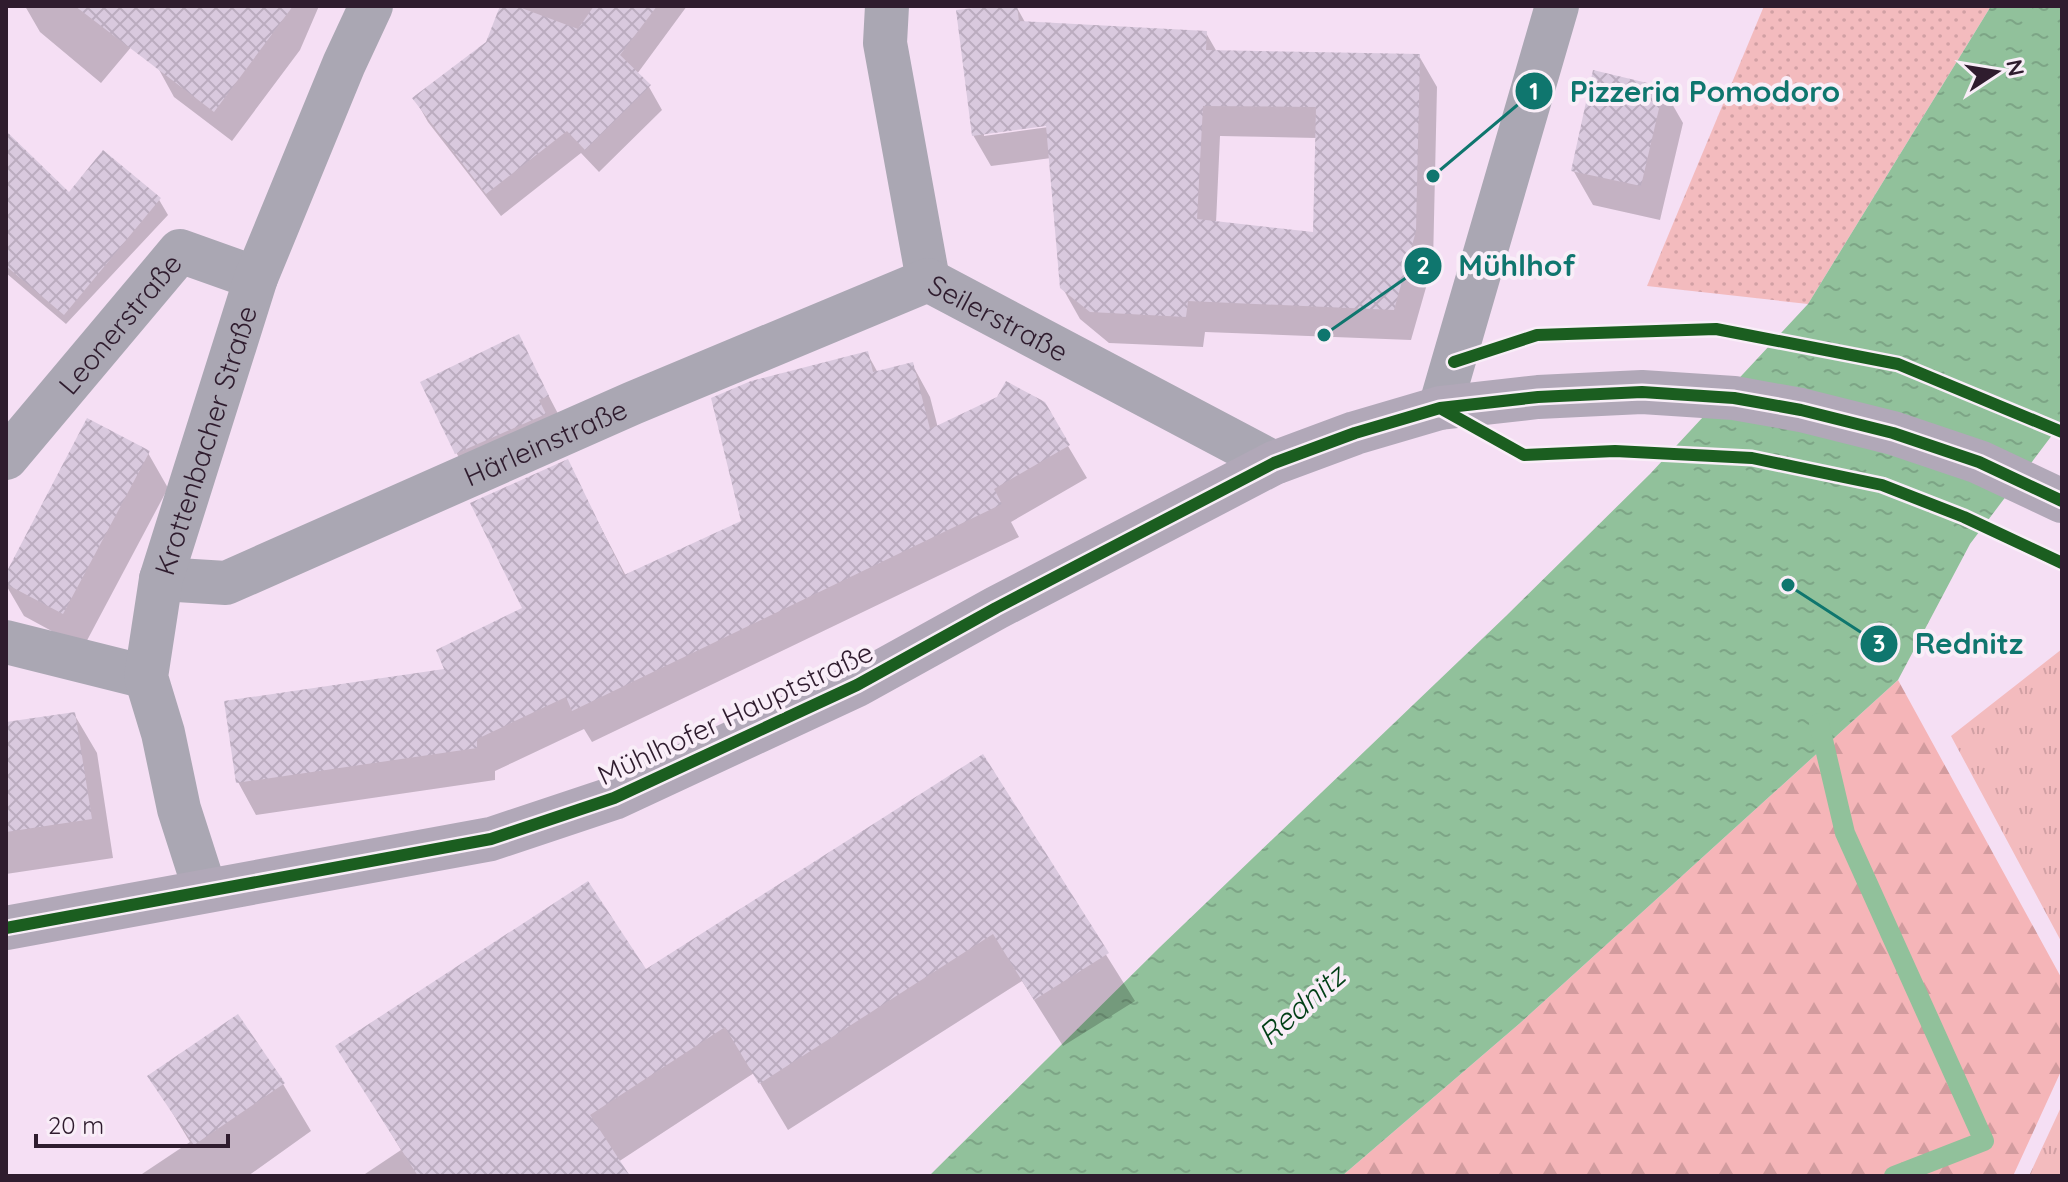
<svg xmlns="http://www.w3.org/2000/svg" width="2068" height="1182" font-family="Quicksand,sans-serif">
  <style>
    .grass { fill: url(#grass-dots) }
    .forest { fill: url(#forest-firs) }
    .park { fill: url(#park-tufts) }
    .water { fill: url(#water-ripples) }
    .shadow { fill: #0003; fill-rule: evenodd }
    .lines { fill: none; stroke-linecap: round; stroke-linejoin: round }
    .stream { stroke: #91c19b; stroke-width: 20 }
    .building { fill: url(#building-cross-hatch); fill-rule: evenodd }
    .street { stroke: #aaa7b3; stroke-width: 44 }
    .primary { stroke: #b1a8b8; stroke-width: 44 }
    .cycleway-casing { stroke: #f9eef8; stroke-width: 17 }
    .cycleway { stroke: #1b5e20; stroke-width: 12 }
    .labels { text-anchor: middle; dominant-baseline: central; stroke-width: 8; stroke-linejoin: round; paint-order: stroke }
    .street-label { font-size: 28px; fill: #2f1c2e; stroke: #f9eef8 }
    .water-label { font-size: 30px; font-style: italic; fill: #013f16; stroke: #f9eef8 }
    .leader { fill: none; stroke: #0f766e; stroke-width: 3 }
    .callout-dot { fill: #0f766e; stroke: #f9eef8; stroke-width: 3 }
    .mark-label { font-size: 24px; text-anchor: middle; font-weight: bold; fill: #fff }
    .callout-label { font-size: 30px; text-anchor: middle; font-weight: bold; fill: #0f766e; stroke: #f9eef8; stroke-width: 8; stroke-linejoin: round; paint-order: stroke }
  </style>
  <defs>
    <pattern id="grass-dots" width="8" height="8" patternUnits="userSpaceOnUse" patternTransform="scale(2)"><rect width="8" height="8" fill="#f3bbbe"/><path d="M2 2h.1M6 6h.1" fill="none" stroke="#d1a0a4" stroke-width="1.8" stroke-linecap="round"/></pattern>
    <pattern id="forest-firs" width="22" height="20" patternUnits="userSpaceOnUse" patternTransform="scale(2)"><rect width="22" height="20" fill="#f5b5b8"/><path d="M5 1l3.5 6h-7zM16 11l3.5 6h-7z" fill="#d29b9e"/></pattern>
    <pattern id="park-tufts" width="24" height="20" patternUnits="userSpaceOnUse" patternTransform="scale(2)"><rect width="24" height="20" fill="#f3bbbe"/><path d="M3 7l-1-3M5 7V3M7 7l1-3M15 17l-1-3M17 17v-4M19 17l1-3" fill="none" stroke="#d1a0a4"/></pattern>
    <pattern id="water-ripples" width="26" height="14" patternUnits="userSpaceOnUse" patternTransform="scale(2)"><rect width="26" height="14" fill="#91c19b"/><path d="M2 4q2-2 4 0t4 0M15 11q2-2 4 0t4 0" fill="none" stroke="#7da586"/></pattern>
    <pattern id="building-cross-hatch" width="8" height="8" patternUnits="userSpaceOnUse" patternTransform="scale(2)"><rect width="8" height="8" fill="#d9c9de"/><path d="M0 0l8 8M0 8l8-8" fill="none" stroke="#bbacbf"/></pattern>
  </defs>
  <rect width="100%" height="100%" fill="#f5dff4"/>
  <path class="grass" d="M1764 6H1991L1808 304 1647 286Z"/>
  <path class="forest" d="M1898 680 2062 979V1069L2013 1176H1342L1519 1024Z"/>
  <path class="park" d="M2062 649V943L1951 736Z
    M2062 1105V1176H2029Z"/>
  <path class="water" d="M1991 6H2062V422L1970 544 1898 680 1519 1024 1342 1176H929L1160 947 1506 616 1650 474 1808 304Z"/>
  <path class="shadow" d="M25 6H127L143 33 101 83 40 32Z
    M202 6H319L300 50 232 141 174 97 157 66Z
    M512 6H687L637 74 649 87 662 110 599 172 581 153 501 216 428 122 415 99 528 13Z
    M1006 6H1016L1026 24 1206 33 1217 52 1419 56 1437 87 1433 263 1411 340 1205 332 1203 347 1109 343 1080 319 1062 287 1051 158 991 166 973 135ZM1055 122 1056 126 984 136V132ZM1220 136 1317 138 1315 234 1216 223Z
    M1663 88 1683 123 1660 220 1593 205 1573 170Z
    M6 134 69 195 158 198 168 215 66 324 6 273Z
    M518 337 567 431 477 488 457 454 423 383Z
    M867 353 878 373 912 364 930 397 938 428 1043 404 1087 478 1011 522 1019 537 592 742 584 729 495 771V780L256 815 238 782 447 671 525 609 567 462 626 576 743 522Z
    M148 453 168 488 83 648 24 616 6 585V577Z
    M74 714 97 753 113 858 6 874V724Z
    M982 757 1135 1001 1063 1046 1022 981 788 1130 754 1073 618 1162 628 1176H362L401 1150 338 1046 645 972Z
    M150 1076 283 1084 311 1131 248 1176H139L190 1142Z"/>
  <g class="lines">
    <path class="stream" d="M1819 723 1845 833 1984 1141 1894 1176"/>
  </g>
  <path class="building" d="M75 6H293L214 112Z
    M500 6H516L578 29 594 6H657L620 55 651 85 585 150 567 131 486 194 412 98 486 42Z
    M990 6H1017L1019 21 1207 31 1206 50 1420 54 1416 231 1394 310 1188 301 1186 317 1090 312 1060 288 1046 126 972 136 956 10ZM1203 106 1316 107 1313 232 1197 219Z
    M1593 70 1664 87 1641 186 1571 171Z
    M6 131 69 192 103 150 161 198 64 315 6 266Z
    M519 334 549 396 539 400 546 414 455 454 420 382Z
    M868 351 873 372 913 362 930 429 997 397 1006 381 1045 402 1070 445 994 489 1002 504 572 711 566 697 477 739V748L236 783 224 701 444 669 436 650 522 608 470 503 568 459 624 575 741 521 711 398 751 381Z
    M87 418 150 451 63 614 6 584V573Z
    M75 712 92 819 6 832V722Z
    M983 754 1109 953 1034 1000 993 934 759 1084 725 1027 590 1115 630 1176H418L335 1046 588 881 646 969Z
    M238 1014 285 1083 194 1145 147 1076Z"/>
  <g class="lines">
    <g class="street">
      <path d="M887 6 885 43 928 280"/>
      <path id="s1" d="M928 280 1274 463"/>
      <path d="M1440 408 1557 6"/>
      <path id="s2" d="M6 458 180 251 256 278"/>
      <path id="s3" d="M161 579 226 583 633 403 928 280"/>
      <path d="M6 642 146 677"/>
      <path id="s4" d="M205 890 179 809 163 733 146 677 161 579 256 278 344 64 371 6"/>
    </g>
    <path class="primary" d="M6 928 491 839 614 798 857 685 996 608 1274 463 1355 433 1440 408 1538 397 1642 392 1734 398 1801 410 1893 433 1979 462 2062 501"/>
    <defs>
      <path id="cycleway" d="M1454 362 1537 335 1716 329 1898 364 2062 432
        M1440 408 1524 455 1615 451 1752 458 1882 485 1964 517 2062 563
        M6 928 491 839 614 798 857 685 996 608 1274 463 1355 433 1440 408 1538 397 1642 392 1734 398 1801 410 1893 433 1979 462 2062 501"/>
    </defs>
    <use href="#cycleway" class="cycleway-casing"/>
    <use href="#cycleway" class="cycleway"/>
  </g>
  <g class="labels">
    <g class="street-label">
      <text stroke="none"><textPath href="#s1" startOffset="80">Seilerstraße</textPath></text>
      <text stroke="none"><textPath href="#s2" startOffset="176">Leonerstraße</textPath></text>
      <text stroke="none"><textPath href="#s4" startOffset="466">Krottenbacher Straße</textPath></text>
      <text stroke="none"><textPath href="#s3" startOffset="414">Härleinstraße</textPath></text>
      <text transform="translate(735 713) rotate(-25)">Mühlhofer Hauptstraße</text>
    </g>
    <g class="water-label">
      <text transform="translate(1301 1005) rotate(-41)">Rednitz</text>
    </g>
  </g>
  <path class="leader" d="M1433 176L1534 91M1324 335L1423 266M1788 585L1879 644"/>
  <g class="callout-dot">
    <circle cx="1433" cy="176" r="8"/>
    <circle cx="1324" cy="335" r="8"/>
    <circle cx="1788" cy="585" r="8"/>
    <circle cx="1534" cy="91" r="20"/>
    <circle cx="1423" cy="266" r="20"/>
    <circle cx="1879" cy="644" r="20"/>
  </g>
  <g class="mark-label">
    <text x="1534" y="100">1</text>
    <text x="1423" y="274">2</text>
    <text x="1879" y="652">3</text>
  </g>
  <g class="callout-label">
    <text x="1705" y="102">Pizzeria Pomodoro</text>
    <text x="1517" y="276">Mühlhof</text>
    <text x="1969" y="654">Rednitz</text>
  </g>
  <rect width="2068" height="1182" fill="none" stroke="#2f1c2e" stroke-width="16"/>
  <g transform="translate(1996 72) rotate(78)" stroke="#f9eef8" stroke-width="6" paint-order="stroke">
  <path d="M0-6L14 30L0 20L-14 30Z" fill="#2f1c2e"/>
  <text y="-12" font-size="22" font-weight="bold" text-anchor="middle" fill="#2f1c2e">N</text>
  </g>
  <path d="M36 1134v12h192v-12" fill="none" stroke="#2f1c2e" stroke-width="4"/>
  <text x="48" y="1134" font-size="24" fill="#2f1c2e" stroke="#f9eef8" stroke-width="6" paint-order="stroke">20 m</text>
</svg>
